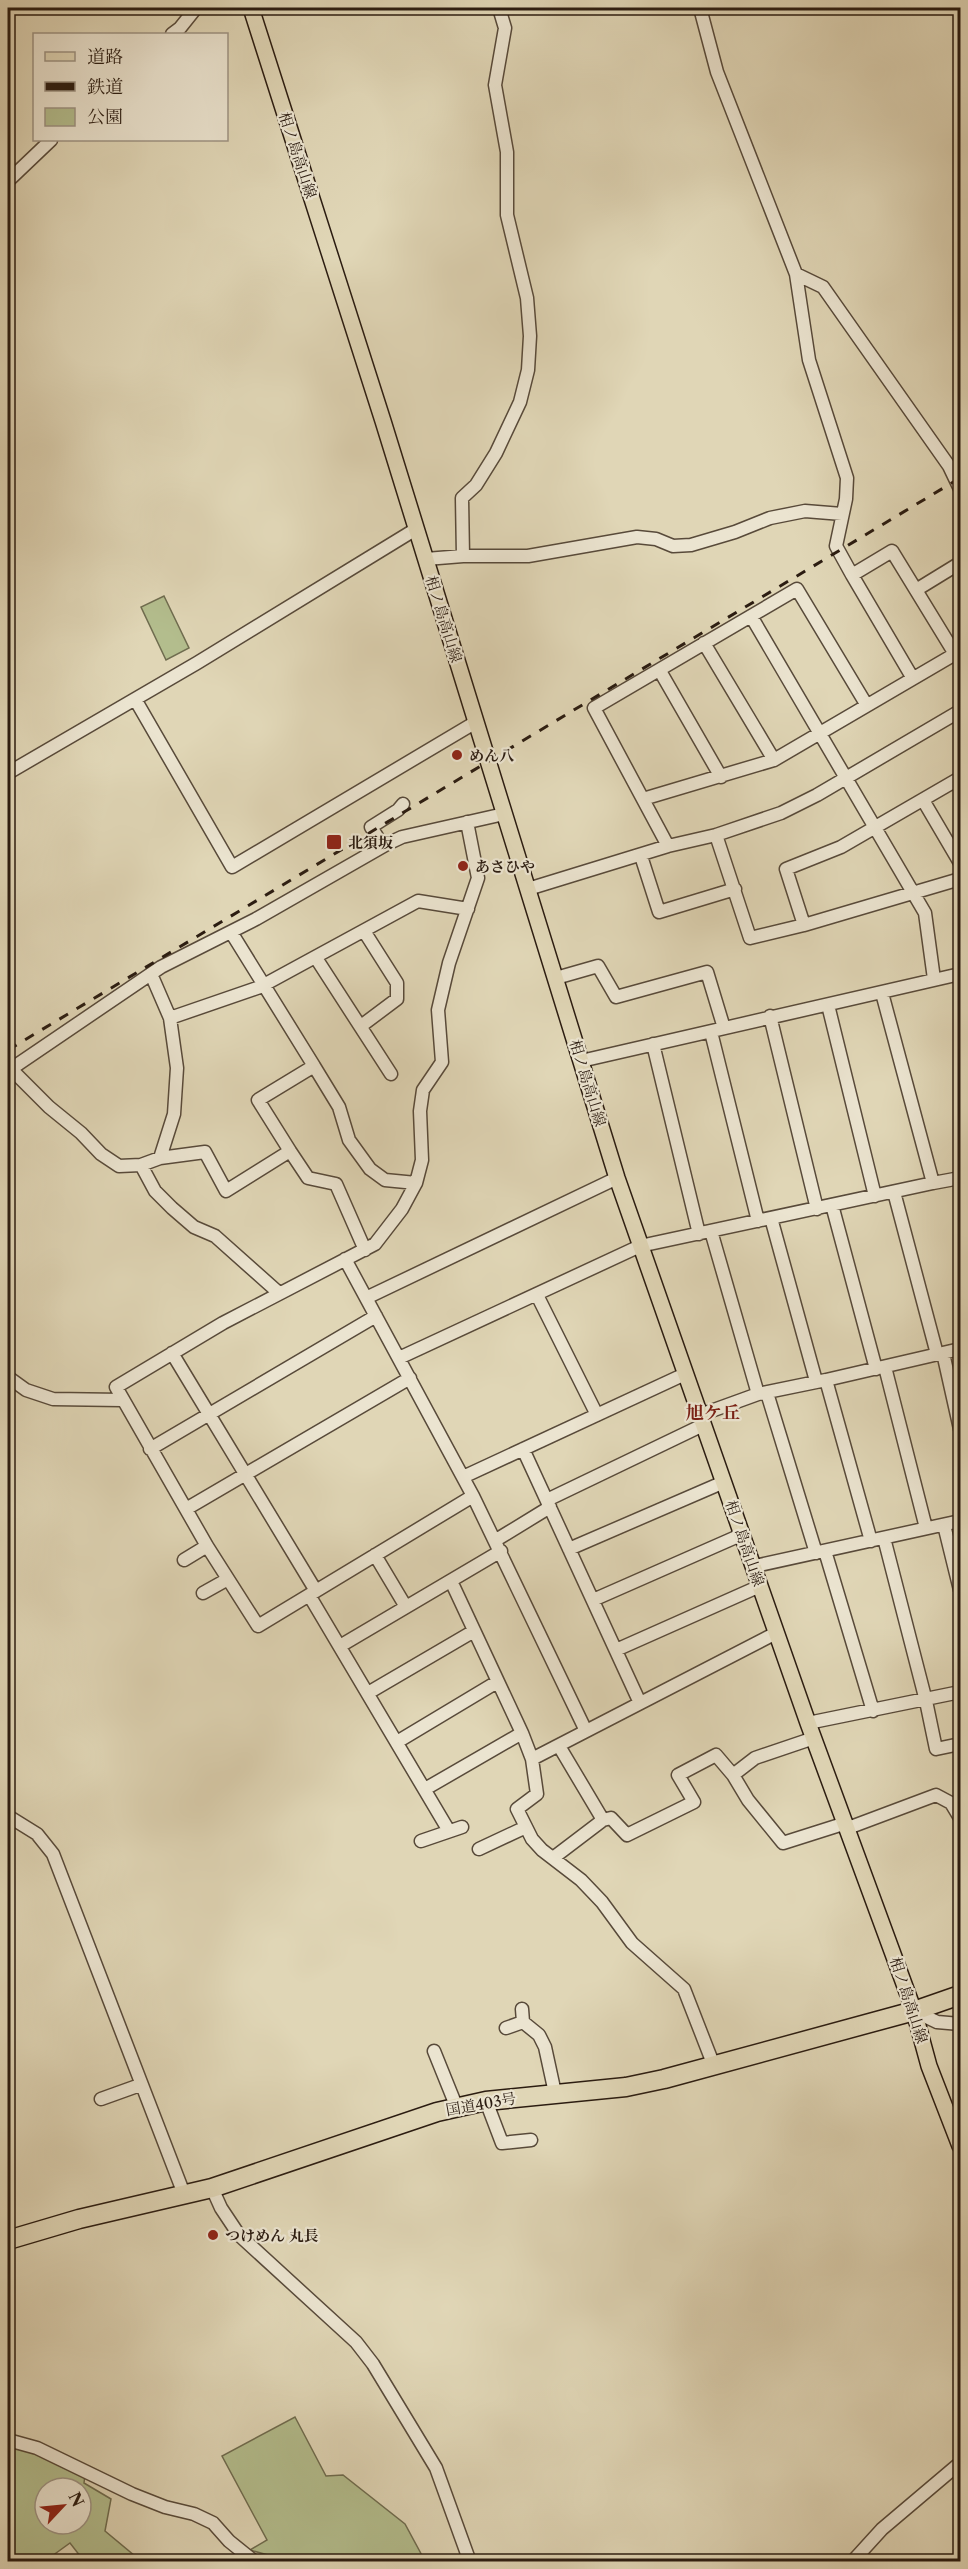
<svg xmlns="http://www.w3.org/2000/svg" width="968" height="2569" font-family="'Libre Caslon Text','Noto Serif JP',serif">
  <style>
    .green { fill: #b3bd8d; stroke: #6f6c4f; stroke-width: 1.5; fill-rule: evenodd }
    .lines { fill: none; stroke-linecap: round; stroke-linejoin: round }
    .minor-casing { stroke: #584a3a; stroke-width: 15 }
    .major-casing { stroke: #2b1c11; stroke-width: 18 }
    .highway-casing { stroke: #2b1c11; stroke-width: 21 }
    .minor { stroke: #ebe4d0; stroke-width: 12 }
    .major { stroke: #e0d6b6; stroke-width: 15 }
    .highway { stroke: #e0d6b6; stroke-width: 18 }
    .rail { stroke: #2b1c11; stroke-width: 3; stroke-dasharray: 10 10; stroke-linecap: butt }
    .poi-dot { fill: #8f2418; stroke: #ebe4d0; stroke-width: 2 }
    .labels { text-anchor: middle; dominant-baseline: central; stroke-width: 4.5; stroke-linejoin: round; paint-order: stroke }
    .street-label { font-size: 15px; fill: #2b1c11; stroke: #ebe4d0 }
    .poi-label { font-size: 15px; font-weight: bold; fill: #2b1c11; stroke: #ebe4d0; text-anchor: start }
    .quarter-label { font-size: 18px; font-weight: bold; fill: #7a1f14; stroke: #ebe4d0 }
  </style>
  <rect width="100%" height="100%" fill="#e0d6b6"/>
  <filter id="stains"><feTurbulence type="fractalNoise" baseFrequency=".00333" numOctaves="4"/><feColorMatrix values="0 0 0 0 .2 0 0 0 0 .09 0 0 0 0 .02 0 0 0 .5 -.17"/></filter>
  <radialGradient id="worn" r=".72"><stop offset=".6" stop-color="#630" stop-opacity="0"/><stop offset="1" stop-color="#630" stop-opacity=".3"/></radialGradient>
  <path class="green" d="M164 596 189 648 166 660 141 607Z
    M295 2417 326 2476 343 2475 405 2524 425 2561H289L250 2550 267 2540 222 2456Z
    M17 2438 85 2475 84 2483 111 2499 105 2531 141 2561H84L70 2543 45 2561H8V2523L14 2516 8 2508V2446ZM45 2488H81V2524H45Z"/>
  <g class="lines">
    <defs>
      <path id="minor" d="M172 34 180 28 196 8
        M8 181 51 140
        M796 274 823 287 949 466 960 489
        M463 556 462 498 476 485 496 453 520 402 528 370 530 336 527 298 507 215V152L495 85 505 28 499 8
        M426 559 463 556H528L637 537 656 539 673 546 691 545 735 532 770 518 805 511 842 514
        M852 575 912 677
        M916 590 960 563
        M751 616 925 913 934 979
        M704 643 774 760
        M660 671 721 777
        M135 699 232 867 476 722
        M8 773 197 663 416 529
        M960 778 841 847 786 869 804 925 960 879
        M643 799 774 760 955 654 892 551 852 575 836 546 846 499 847 478 809 360 796 274 717 72 700 8
        M923 800 960 863
        M467 822 478 878 449 963 438 1010 442 1062 423 1090 420 1111 422 1160 416 1183 402 1209 375 1244 223 1323 116 1387 207 1546 258 1626 473 1496
        M716 835 750 938 804 925
        M383 846 371 827 398 810 403 804
        M668 846 594 708 797 589 866 704
        M641 856 659 912 735 889
        M528 889 668 846 716 835 781 813 817 795 960 711
        M231 932 314 1066
        M316 958 391 1074
        M151 974 170 1018 260 987 418 901 468 909
        M556 978 598 966 616 997 707 972 724 1028
        M882 993 933 1183
        M828 1005 875 1196
        M770 1016 817 1209
        M361 1026 397 999V983L364 931
        M711 1032 758 1221
        M653 1044 699 1234
        M581 1061 960 974
        M8 1066 49 1107 81 1133 101 1154 119 1166 141 1165 155 1191 172 1208 194 1227 215 1236 279 1293
        M8 1071 161 967 256 919 387 844 402 837 504 814
        M290 1151 258 1100 314 1066 339 1107 349 1140 370 1169 385 1180 416 1183
        M160 1158 205 1152 226 1191 290 1151 308 1178 336 1184 365 1250
        M141 1165 160 1158 174 1114 177 1068 170 1018
        M894 1192 937 1354
        M832 1205 876 1369
        M771 1218 816 1381
        M711 1231 758 1394
        M345 1259 473 1496 586 1731
        M537 1295 597 1415
        M366 1298 617 1178
        M172 1353 316 1591
        M943 1353 960 1429
        M399 1358 640 1246 933 1183 960 1178V1180
        M885 1367 926 1528
        M8 1377 26 1390 53 1399 122 1400
        M826 1380 871 1541
        M767 1393 816 1553
        M700 1415 758 1394 826 1380 960 1349
        M150 1449 376 1316
        M523 1449 640 1703
        M463 1477 685 1374
        M547 1500 703 1425
        M186 1509 410 1378
        M944 1525 960 1590
        M884 1538 926 1701 936 1749 960 1744
        M496 1540 550 1507
        M569 1549 724 1482
        M825 1551 873 1711
        M375 1555 406 1607
        M184 1560 207 1546
        M755 1566 960 1521
        M451 1581 522 1733
        M203 1593 228 1579
        M309 1595 449 1831
        M593 1600 743 1534
        M340 1646 501 1551
        M616 1650 760 1586
        M368 1693 474 1631
        M808 1723 960 1692
        M397 1742 497 1682
        M532 1759 537 1794 517 1809 532 1839 542 1850 581 1880 602 1902 632 1943 684 1989 714 2066
        M733 1775 748 1800 783 1843 846 1823
        M425 1789 522 1733 532 1759 776 1633
        M8 1816 37 1834 53 1854 184 2194
        M603 1820 611 1818 627 1835 694 1802 678 1775 716 1755 733 1775 755 1758 814 1738
        M848 1828 936 1795 951 1803 960 1818
        M421 1841 462 1827
        M479 1849 526 1827
        M553 1858 603 1820 559 1746
        M522 2009 523 2022 539 2035 545 2047 555 2093
        M914 2011 937 2022 960 2024
        M506 2028 523 2022
        M434 2051 457 2108
        M101 2099 140 2085
        M486 2101 502 2143 531 2140
        M212 2188 221 2208 239 2235 356 2342 373 2364 436 2468 470 2562
        M8 2440 37 2448 132 2494 165 2507 194 2514 213 2523 229 2541 255 2562
        M852 2562 882 2529 960 2463"/>
      <path id="major" d="M251 8 383 421 617 1178 808 1723 914 2011 929 2066 960 2146"/>
      <path id="highway" d="M8 2240 79 2219 212 2188 437 2112 486 2101 626 2087 664 2079 914 2011 960 1995"/>
    </defs>
    <use href="#minor" class="minor-casing"/>
    <use href="#major" class="major-casing"/>
    <use href="#highway" class="highway-casing"/>
    <use href="#minor" class="minor"/>
    <use href="#major" class="major"/>
    <use href="#highway" class="highway"/>
    <path class="rail" d="M8 1050 960 478"/>
  </g>
  <g class="poi-dot">
    <circle cx="457" cy="755" r="6"/>
    <rect x="326" y="834" width="16" height="16" rx="3"/>
    <circle cx="463" cy="866" r="6"/>
    <circle cx="213" cy="2235" r="6"/>
  </g>
  <g class="labels">
    <g class="street-label">
      <text transform="translate(298 155) rotate(72)">相ノ島高山線</text>
      <text transform="translate(444 619) rotate(73)">相ノ島高山線</text>
      <text transform="translate(588 1083) rotate(73)">相ノ島高山線</text>
      <text transform="translate(745 1543) rotate(71)">相ノ島高山線</text>
      <text transform="translate(909 2000) rotate(72)">相ノ島高山線</text>
      <text transform="translate(481 2104) rotate(-10)">国道403号</text>
    </g>
    <g class="poi-label">
      <text x="469" y="755">めん八</text>
      <text x="348" y="842">北須坂</text>
      <text x="475" y="866">あさひや</text>
      <text x="225" y="2235">つけめん 丸長</text>
    </g>
    <g class="quarter-label">
      <text x="713" y="1413">旭ケ丘</text>
    </g>
  </g>
  <rect width="968" height="2569" fill="none" stroke="#e0d6b6" stroke-width="30"/>
  <rect x="9" y="9" width="950" height="2551" fill="none" stroke="#2b1c11" stroke-width="3"/>
  <rect x="15" y="15" width="938" height="2539" fill="none" stroke="#2b1c11" stroke-width="1.5"/>
  <rect x="33" y="33" width="195" height="108" fill="#ebe4d0" stroke="#9e9484" stroke-width="1.5"/>
  <rect x="45" y="52" width="30" height="9" fill="#e0d6b6" stroke="#9e9484" stroke-width="1.5"/>
  <text x="87" y="63" font-size="18" fill="#2b1c11">道路</text>
  <rect x="45" y="82" width="30" height="9" fill="#2b1c11" stroke="#9e9484" stroke-width="1.5"/>
  <text x="87" y="93" font-size="18" fill="#2b1c11">鉄道</text>
  <rect x="45" y="108" width="30" height="18" fill="#b3bd8d" stroke="#9e9484" stroke-width="1.5"/>
  <text x="87" y="123" font-size="18" fill="#2b1c11">公園</text>
  <g transform="translate(63 2506) rotate(64)"><circle r="28" fill="#ebe4d0" stroke="#9e9484" stroke-width="1.5"/>
  <path d="M0-4.5L10 22L0 15L-10 22Z" fill="#8f2418"/>
  <text y="-9" font-size="16" font-weight="bold" text-anchor="middle" fill="#2b1c11">N</text>
  </g>
  <rect width="100%" height="100%" filter="url(#stains)"/>
  <rect width="100%" height="100%" fill="url(#worn)"/>
</svg>
